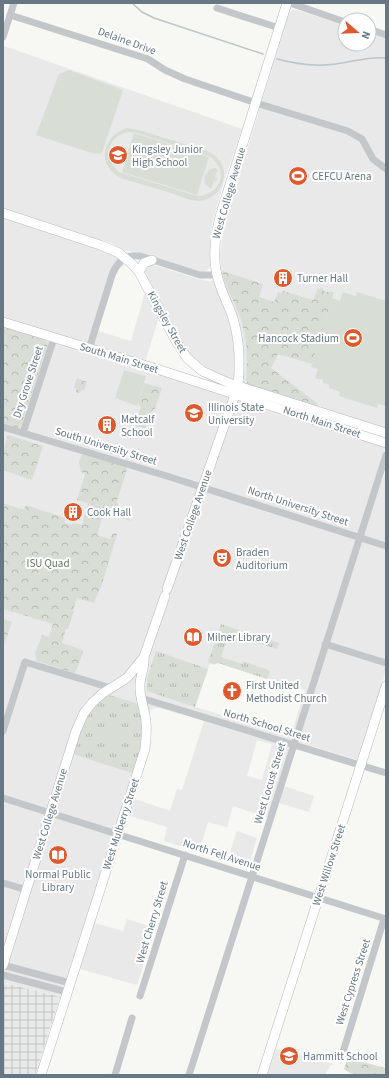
<svg xmlns="http://www.w3.org/2000/svg" width="389" height="1078" font-family="'Source Sans 3',sans-serif">
  <style>
    .built { fill: #e8e9e8; fill-rule: evenodd }
    .industrial { fill: url(#industrial-grid) }
    .grass { fill: url(#grass-tufts) }
    .forest { fill: url(#forest-crowns) }
    .pitch { fill: #d8ded5; fill-rule: evenodd }
    .lines { fill: none; stroke-linecap: round; stroke-linejoin: round }
    .stream { stroke: #bbc5ca; stroke-width: 1.5 }
    .major-casing { stroke: #b6babe; stroke-width: 10 }
    .minor { stroke: #c3c7ca; stroke-width: 7 }
    .major { stroke: #fff; stroke-width: 9 }
    .labels { text-anchor: middle; dominant-baseline: central; stroke-width: 4; stroke-linejoin: round; paint-order: stroke }
    .street-label { font-size: 11px; fill: #677784; stroke: #fff }
    .poi-label { font-size: 11px; fill: #677784; stroke: #fff; text-anchor: start }
    .park-label { font-size: 11px; fill: #667762; stroke: #fff }
  </style>
  <defs>
    <pattern id="industrial-grid" width="8" height="8" patternUnits="userSpaceOnUse"><rect width="8" height="8" fill="#e8e9e8"/><path d="M0 4h8M4 0v8" fill="none" stroke="#c0c2c2"/></pattern>
    <pattern id="grass-tufts" width="24" height="20" patternUnits="userSpaceOnUse"><rect width="24" height="20" fill="#d8ded5"/><path d="M3 7l-1-3M5 7V3M7 7l1-3M15 17l-1-3M17 17v-4M19 17l1-3" fill="none" stroke="#b3b9b2"/></pattern>
    <pattern id="forest-crowns" width="20" height="18" patternUnits="userSpaceOnUse"><rect width="20" height="18" fill="#d8ded5"/><path d="M2 6a3 3 0 1 1 6 0M12 15a3 3 0 1 1 6 0" fill="none" stroke="#b3b9b2"/></pattern>
  </defs>
  <rect width="100%" height="100%" fill="#f7f7f4"/>
  <path class="built" d="M292 10H297L345 26V44H369V33L386 39V445L372 488 378 490 386 471V671L358 760 292 740 278 784 314 796 309 812 273 801 267 817 233 806 227 827 208 822 199 852 164 841 167 827 127 815 101 873 60 997 6 983 3 990V217L109 252 126 263 120 268 116 275 98 331 131 341 148 282 143 273 146 265 151 264 198 279 208 281 225 280 221 268 220 254 225 222 289 13ZM159 317 176 349 192 368 209 381 145 362ZM218 663 305 690 291 735 195 707 209 666 210 664 214 665ZM154 708H160L204 721 182 790 177 789 170 811 132 798 150 739 149 714 151 710ZM257 740 272 744 262 780 247 776Z
    M4 46 242 129 224 181 212 224 210 240V267L208 269 204 272H202L138 252 126 251 110 243 3 208Z
    M237 831 257 838 248 867 227 861Z
    M127 919 155 928 137 985 80 969 95 923 123 931Z
    M276 1049 334 1064 330 1066 325 1075H267Z"/>
  <path class="industrial" d="M5 983 60 997 35 1075H3V990Z"/>
  <path class="grass" d="M221 624 244 632 246 631 279 643 277 649 245 639 243 642 228 637 221 657 242 664 243 661 268 670 270 672 267 679 218 663 215 664 208 662Z
    M156 651 208 669 195 707 147 691V679Z
    M109 695 139 704 144 732 135 774 73 754C81 729 86 710 109 695Z"/>
  <path class="forest" d="M222 271 263 284 259 297 274 302 278 292 282 294 283 291 313 300 318 288 320 289 321 287 325 292H334L312 364 278 354 271 368 318 404 317 408 249 386 246 380C248 358 247 333 238 312 233 298 224 286 222 271Z
    M3 326 44 339 48 344 21 426 18 428 3 423Z
    M77 378 87 382 84 390H82L79 393 76 392V389L74 387Z
    M144 383 162 388 155 409H153L145 429 136 426 135 424 141 407 138 404Z
    M8 435 43 446 32 480 3 470V451Z
    M84 455 126 467 127 469 117 501 118 505 131 521 118 517 120 510 106 506 97 535 110 539 113 533 117 534 102 584 94 603 77 598 73 610 74 611 68 629H66L62 643 80 649 83 651 78 667 74 673 37 661 35 654 42 635 49 637 53 624 3 609V503L24 510 26 505 65 518V523L71 525 73 523 82 525 88 503 77 500 85 474 84 473 81 472 79 463 81 456Z
    M3 619 12 622 3 648Z
    M351 1059 386 1068V1075C374 1075 353 1078 344 1069L347 1060Z"/>
  <path class="pitch" d="M69 70 123 90 102 153 95 154 36 135 59 74Z
    M127 128 139 130 207 151C216 155 223 162 224 172 225 186 214 201 198 201 190 201 182 197 174 194 158 189 141 184 124 179 96 169 100 136 127 128ZM127 132 137 133 209 156C230 170 221 195 197 196L119 172C104 158 106 138 127 132Z
    M134 133 209 157 197 195 122 172Z
    M214 168 218 169 215 177 217 178 216 182 214 181 211 189 205 184 204 177 209 170Z
    M343 292 356 296 357 292 386 301V406L378 404 377 408 339 396 340 392 329 388V385L323 383V380L315 378 318 369 311 367 332 298 340 301Z
    M124 370 146 376 137 406 115 398Z
    M104 726 126 733 121 748 99 740Z"/>
  <g class="lines">
    <path class="stream" d="M132 3 142 12 154 18 263 54
      M277 59C296 64 316 67 336 64 353 62 368 56 386 58"/>
    <defs>
      <path id="major" d="M3 213 100 245 119 253 133 265 139 272 176 341 187 358 202 371 229 383 386 433
        M139 272 144 263 152 260
        M3 322 160 370 386 443
        M167 589 238 386C240 365 240 343 234 322 231 309 224 298 220 285 211 261 215 236 221 213L287 3
        M3 965 76 731 84 713 92 703 103 693 127 678 144 657 165 596
        M41 1075 145 749C146 740 147 731 146 722 145 709 139 697 140 685 140 676 145 667 144 657
        M262 1075 386 686"/>
    </defs>
    <use href="#major" class="major-casing"/>
    <path class="minor" d="M290 3 345 22
      M217 8 279 28
      M10 15 148 59 165 70 185 79 256 103 348 131 362 139 373 159 386 169
      M369 29 386 35
      M3 37 14 3
      M89 349 112 275C117 262 126 254 140 256L200 275H217
      M3 427 170 477 386 546
      M23 433 54 338
      M325 644 386 663
      M141 698 386 773
      M3 731 25 662 111 688
      M3 798 386 919
      M3 883 27 890
      M3 965 70 983
      M3 975 67 992
      M140 996 185 855
      M343 1052 384 919
      M115 1075 132 1018
      M189 1075 386 455"/>
    <use href="#major" class="major"/>
  </g>
  <defs>
    <symbol id="school-disc" viewBox="-11 -11 22 22"><circle r="9.5" fill="#de5a2e" stroke="#fff"/><path d="M0-5L7-2L0 1L-7-2ZM-4 1L0 2.5L4 1V4Q0 6-4 4Z" fill="#fff"/></symbol>
    <symbol id="stadium-disc" viewBox="-11 -11 22 22"><circle r="9.5" fill="#de5a2e" stroke="#fff"/><path d="M0-5a6.5 5 0 1 0 0 10a6.5 5 0 1 0 0-10ZM-3.5-1.8h7v3.6h-7Z" fill="#fff"/></symbol>
    <symbol id="building-disc" viewBox="-11 -11 22 22"><circle r="9.5" fill="#de5a2e" stroke="#fff"/><path d="M-4-6H4V6H1V3H-1V6H-4ZM-2.5-4.3h1.7v1.8h-1.7ZM.8-4.3h1.7v1.8H.8ZM-2.5-1h1.7V.8h-1.7ZM.8-1h1.7V.8H.8Z" fill="#fff"/></symbol>
    <symbol id="university-disc" viewBox="-11 -11 22 22"><circle r="9.5" fill="#de5a2e" stroke="#fff"/><path d="M0-5L7-2L0 1L-7-2ZM-4 1L0 2.5L4 1V4Q0 6-4 4Z" fill="#fff"/></symbol>
    <symbol id="theatre-disc" viewBox="-11 -11 22 22"><circle r="9.5" fill="#de5a2e" stroke="#fff"/><path d="M-5-5.5Q0-4 5-5.5V0Q5 5 0 6Q-5 5-5 0ZM-3.3-2.5H-1v1.5H-3.3ZM1-2.5H3.3v1.5H1ZM-2.8 1Q0 5.5 2.8 1Z" fill="#fff"/></symbol>
    <symbol id="library-disc" viewBox="-11 -11 22 22"><circle r="9.5" fill="#de5a2e" stroke="#fff"/><path d="M-6-4Q-3-5.5-.7-3.5V5Q-3 3-6 4ZM6-4Q3-5.5 .7-3.5V5Q3 3 6 4Z" fill="#fff"/></symbol>
    <symbol id="church-disc" viewBox="-11 -11 22 22"><circle r="9.5" fill="#de5a2e" stroke="#fff"/><path d="M-1.2-6h2.4v3.5h3.3v2.4h-3.3V6h-2.4V-.1h-3.3v-2.4h3.3Z" fill="#fff"/></symbol>
  </defs>
  <g fill-rule="evenodd">
    <use href="#school-disc" x="107" y="144" width="22" height="22"/>
    <use href="#stadium-disc" x="287" y="165" width="22" height="22"/>
    <use href="#building-disc" x="272" y="267" width="22" height="22"/>
    <use href="#stadium-disc" x="342" y="327" width="22" height="22"/>
    <use href="#university-disc" x="183" y="402" width="22" height="22"/>
    <use href="#building-disc" x="96" y="414" width="22" height="22"/>
    <use href="#building-disc" x="62" y="501" width="22" height="22"/>
    <use href="#theatre-disc" x="211" y="547" width="22" height="22"/>
    <use href="#library-disc" x="182" y="626" width="22" height="22"/>
    <use href="#church-disc" x="221" y="680" width="22" height="22"/>
    <use href="#library-disc" x="47" y="844" width="22" height="22"/>
    <use href="#school-disc" x="278" y="1045" width="22" height="22"/>
  </g>
  <g class="labels">
    <g class="street-label">
      <text transform="translate(127 41) rotate(20)">Delaine Drive</text>
      <text transform="translate(229 193) rotate(-74)">West College Avenue</text>
      <text transform="translate(167 322) rotate(61)">Kingsley Street</text>
      <text transform="translate(119 358) rotate(17)">South Main Street</text>
      <text transform="translate(28 382) rotate(-72)">Dry Grove Street</text>
      <text transform="translate(322 422) rotate(18)">North Main Street</text>
      <text transform="translate(106 446) rotate(17)">South University Street</text>
      <text transform="translate(298 506) rotate(18)">North University Street</text>
      <text transform="translate(193 515) rotate(-71)">West College Avenue</text>
      <text transform="translate(267 725) rotate(17)">North School Street</text>
      <text transform="translate(270 783) rotate(-73)">West Locust Street</text>
      <text transform="translate(50 814) rotate(-73)">West College Avenue</text>
      <text transform="translate(121 824) rotate(-72)">West Mulberry Street</text>
      <text transform="translate(222 855) rotate(18)">North Fell Avenue</text>
      <text transform="translate(329 865) rotate(-72)">West Willow Street</text>
      <text transform="translate(152 922) rotate(-73)">West Cherry Street</text>
      <text transform="translate(353 982) rotate(-72)">West Cypress Street</text>
    </g>
    <g class="poi-label">
      <text x="132" y="149">Kingsley Junior<tspan x="132" dy="13">High School</tspan></text>
      <text x="312" y="176">CEFCU Arena</text>
      <text x="297" y="278">Turner Hall</text>
      <text x="339" y="338" text-anchor="end">Hancock Stadium</text>
      <text x="208" y="407">Illinois State<tspan x="208" dy="13">University</tspan></text>
      <text x="121" y="419">Metcalf<tspan x="121" dy="13">School</tspan></text>
      <text x="87" y="512">Cook Hall</text>
      <text x="236" y="552">Braden<tspan x="236" dy="13">Auditorium</tspan></text>
      <text x="207" y="637">Milner Library</text>
      <text x="246" y="685">First United<tspan x="246" dy="13">Methodist Church</tspan></text>
      <text x="58" y="874" text-anchor="middle">Normal Public<tspan x="58" dy="13">Library</tspan></text>
      <text x="303" y="1056">Hammitt School</text>
    </g>
    <g class="park-label">
      <text x="48" y="563">ISU Quad</text>
    </g>
  </g>
  <rect width="389" height="1078" fill="none" stroke="#677784" stroke-width="8"/>
  <g transform="translate(357 32) rotate(109)"><circle r="19" fill="#ffffff" stroke="#c2c9ce"/>
  <path d="M0-3L7 15L0 10L-7 15Z" fill="#de5a2e"/>
  <text y="-6" font-size="11" font-weight="bold" text-anchor="middle" fill="#677784">N</text>
  </g>
</svg>
